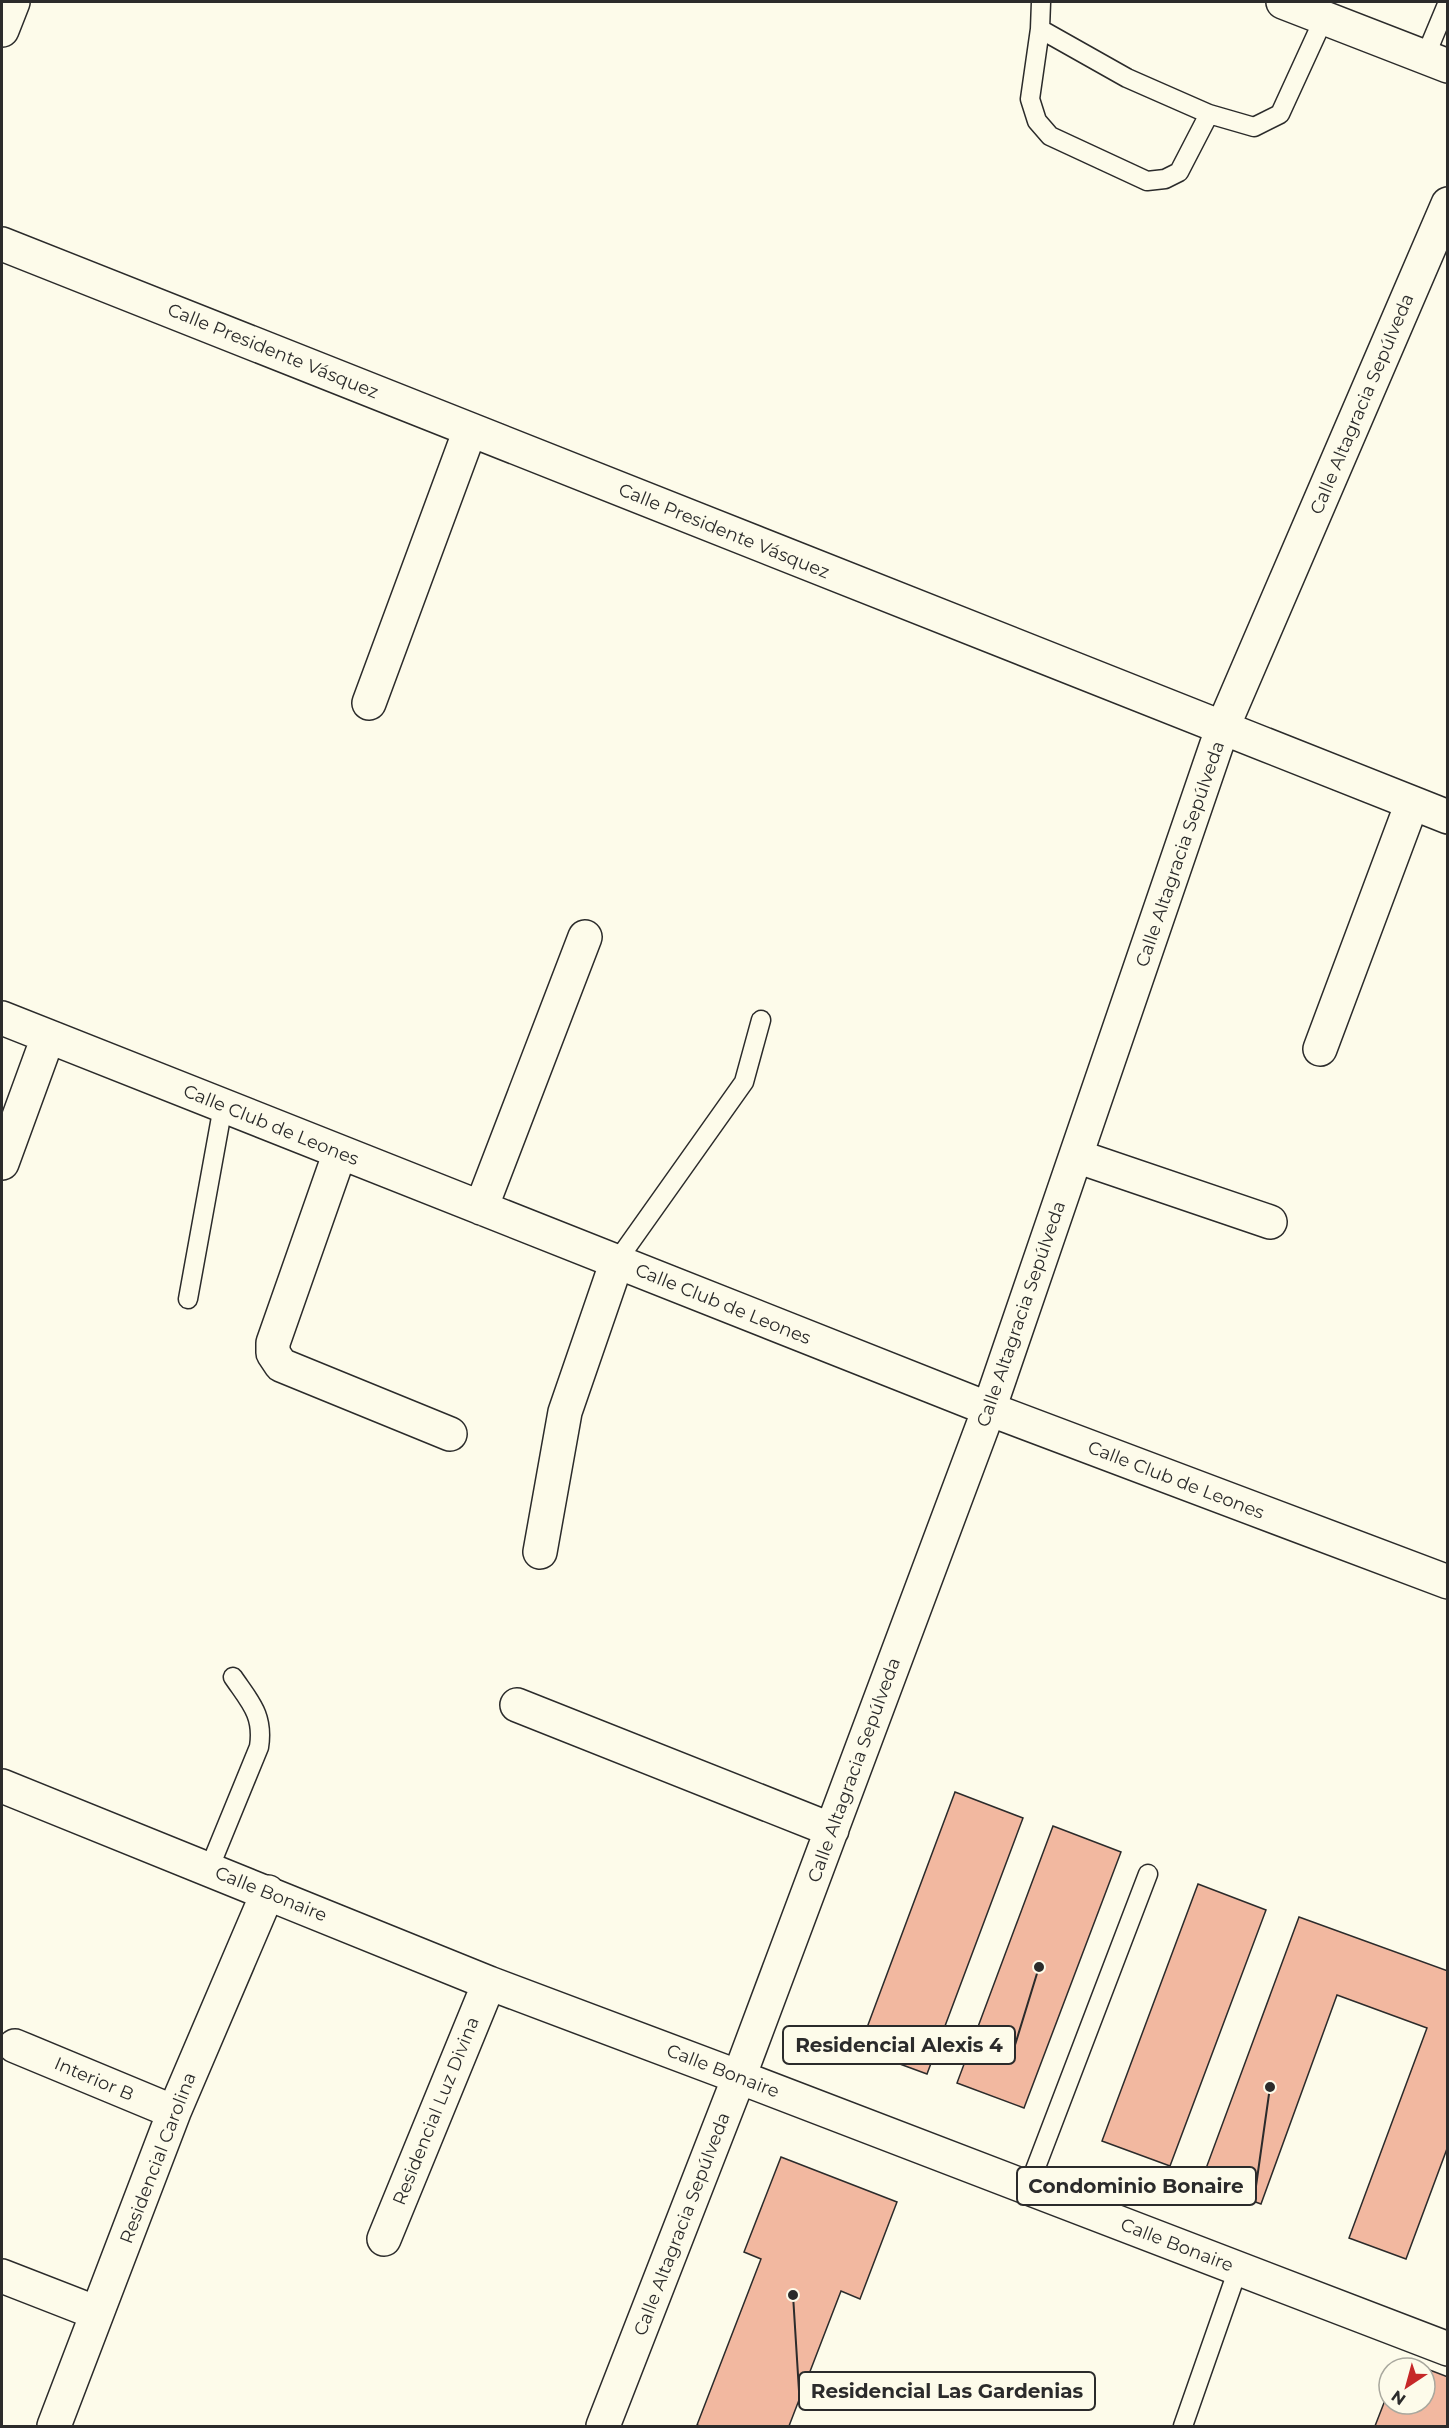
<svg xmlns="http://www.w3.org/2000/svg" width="1449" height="2428" font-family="Montserrat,sans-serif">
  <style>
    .building { fill: #f2b8a0; stroke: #2b2b2b; stroke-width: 1.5 }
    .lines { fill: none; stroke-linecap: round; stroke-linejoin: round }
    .service-casing { stroke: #2b2b2b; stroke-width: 21 }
    .minor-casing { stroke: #2b2b2b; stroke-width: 36 }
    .service { stroke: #fdfbea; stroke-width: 18 }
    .minor { stroke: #fdfbea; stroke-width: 33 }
    .labels { text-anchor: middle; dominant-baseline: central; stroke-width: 4.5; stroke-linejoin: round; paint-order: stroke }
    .street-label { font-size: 18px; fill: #2b2b2b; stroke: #fdfbea }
    .leader { fill: none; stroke: #2b2b2b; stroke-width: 2 }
    .callout-dot { fill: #2b2b2b; stroke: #fdfbea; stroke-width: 2 }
    .callout { fill: #fdfbea; stroke: #2b2b2b; stroke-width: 2 }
    .callout-label { font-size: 20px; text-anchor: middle; font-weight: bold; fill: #2b2b2b }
  </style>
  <rect width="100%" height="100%" fill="#fdfbea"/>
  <path class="building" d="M955 1792 1023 1818 927 2074 859 2049Z
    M1053 1826 1121 1852 1024 2108 957 2083Z
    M1198 1884 1266 1910 1170 2166 1102 2141Z
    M1299 1917 1448 1971V2146L1406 2259 1349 2238 1427 2028 1337 1995 1261 2204 1201 2182Z
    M781 2157 897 2202 860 2299 841 2291 789 2426H700L697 2425 761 2259 744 2252Z
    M1401 2359 1448 2377V2426H1375L1389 2390V2404H1425V2368H1397Z"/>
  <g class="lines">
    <defs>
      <path id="service" d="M1041 2 1040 29 1127 78 1209 114 1254 127 1280 114 1324 18
        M1040 29 1030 99 1037 121 1050 136 1147 181 1165 179 1179 172 1209 114
        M1425 57 1448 2
        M617 1261 744 1082 761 1020
        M188 1299 223 1106
        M209 1869 259 1747C264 1715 250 1702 233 1677
        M1028 2188 1148 1874
        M1183 2426 1238 2269"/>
      <path id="minor" d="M1283 2 1448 66
        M2 30 13 2
        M2 244 1448 817
        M369 703 470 430
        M2 1018 989 1409 1448 1582
        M1320 1049 1412 803
        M340 1152 273 1343V1353L281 1365 450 1434
        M1076 1156 1270 1222
        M2 1163 48 1037
        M481 1208 585 937
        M540 1552 565 1412 617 1261
        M517 1705 832 1830
        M2 1786 489 1983 739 2077 1448 2349
        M15 2046 174 2112
        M384 2239 489 1983
        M2 2276 97 2313
        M54 2426 174 2112 268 1892
        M603 2426 739 2077 989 1409 1222 729 1448 204"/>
    </defs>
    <use href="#service" class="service-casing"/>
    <use href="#minor" class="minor-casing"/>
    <use href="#service" class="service"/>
    <use href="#minor" class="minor"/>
  </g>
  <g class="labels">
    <g class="street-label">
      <text transform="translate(273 351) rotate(22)">Calle Presidente Vásquez</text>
      <text transform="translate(1362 404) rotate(-67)">Calle Altagracia Sepúlveda</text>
      <text transform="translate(724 531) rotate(22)">Calle Presidente Vásquez</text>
      <text transform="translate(1180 854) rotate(-71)">Calle Altagracia Sepúlveda</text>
      <text transform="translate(271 1125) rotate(22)">Calle Club de Leones</text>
      <text transform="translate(723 1304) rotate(22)">Calle Club de Leones</text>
      <text transform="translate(1021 1314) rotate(-71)">Calle Altagracia Sepúlveda</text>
      <text transform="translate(1176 1480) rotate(21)">Calle Club de Leones</text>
      <text transform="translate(854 1770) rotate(-70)">Calle Altagracia Sepúlveda</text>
      <text transform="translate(271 1894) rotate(22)">Calle Bonaire</text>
      <text transform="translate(723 2071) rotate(21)">Calle Bonaire</text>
      <text transform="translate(94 2079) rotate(23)">Interior B</text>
      <text transform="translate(436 2111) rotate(-68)">Residencial Luz Divina</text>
      <text transform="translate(158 2158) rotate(-69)">Residencial Carolina</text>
      <text transform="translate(682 2224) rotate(-69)">Calle Altagracia Sepúlveda</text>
      <text transform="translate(1177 2245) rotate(21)">Calle Bonaire</text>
    </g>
  </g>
  <path class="leader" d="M1039 1967L1015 2045M1270 2087L1256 2186M793 2295L799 2391"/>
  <g class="callout-dot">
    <circle cx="1039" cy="1967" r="6"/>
    <circle cx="1270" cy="2087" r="6"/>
    <circle cx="793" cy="2295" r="6"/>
  </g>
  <g class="callout">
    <rect x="783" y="2026" width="232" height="38" rx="6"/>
    <rect x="1017" y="2167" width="239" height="38" rx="6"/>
    <rect x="799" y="2372" width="296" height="38" rx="6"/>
  </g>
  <g class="callout-label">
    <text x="899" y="2052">Residencial Alexis 4</text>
    <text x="1136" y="2193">Condominio Bonaire</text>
    <text x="947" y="2398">Residencial Las Gardenias</text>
  </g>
  <rect width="1449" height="2428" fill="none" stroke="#2b2b2b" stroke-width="6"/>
  <g transform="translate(1407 2386) rotate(216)"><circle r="28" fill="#fdfbea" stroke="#a9a89e" stroke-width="1.5"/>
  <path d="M0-4.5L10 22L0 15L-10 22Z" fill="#c62828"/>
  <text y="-9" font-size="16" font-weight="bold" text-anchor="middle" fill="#2b2b2b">N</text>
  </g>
</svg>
